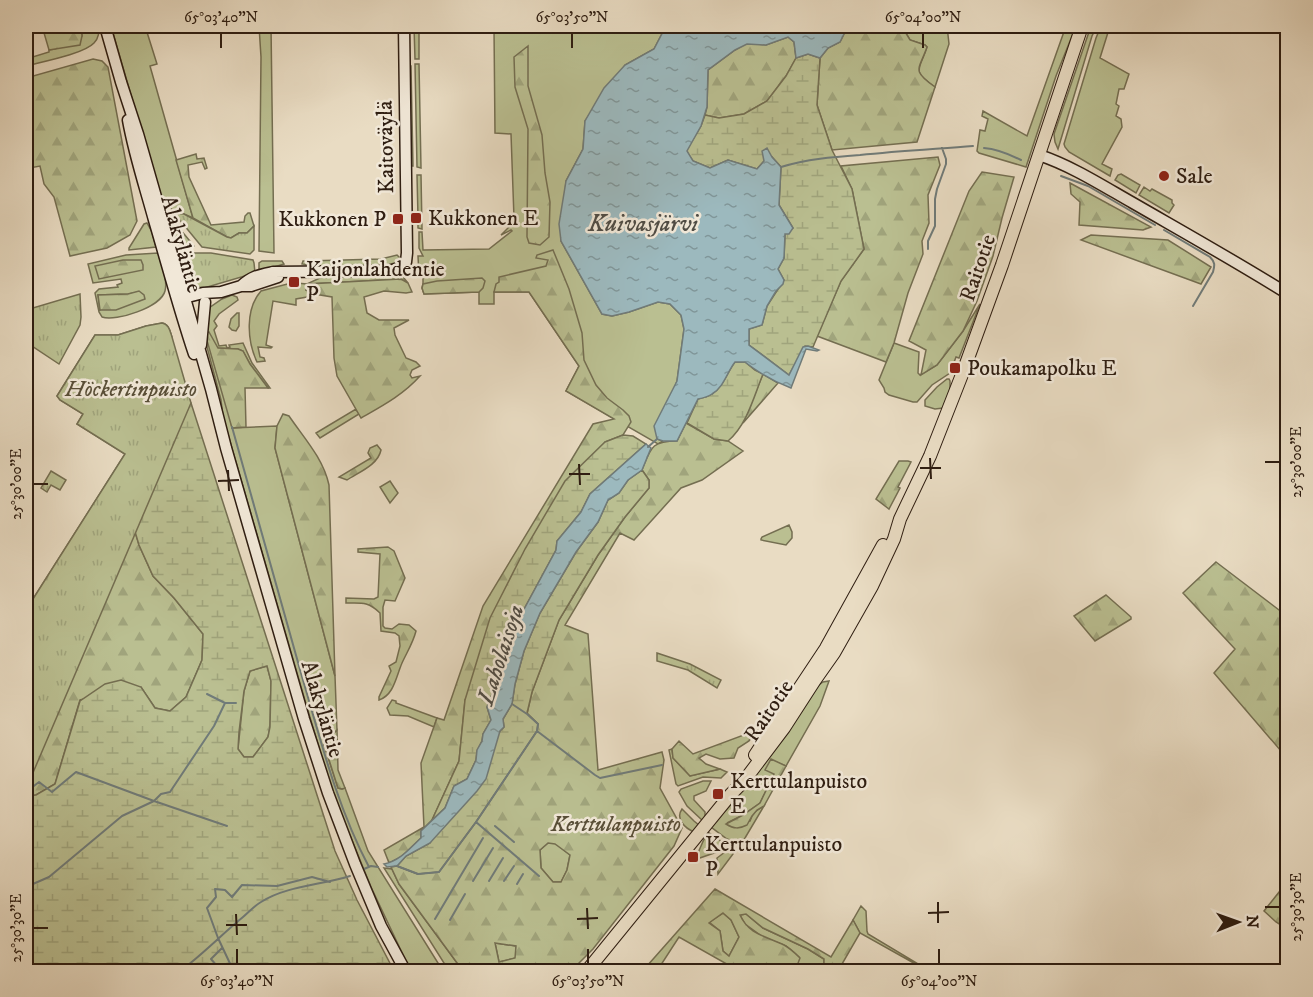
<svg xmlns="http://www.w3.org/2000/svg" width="1313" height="997" font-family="'IM FELL DW Pica',serif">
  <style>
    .grass { fill: #babf91; stroke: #746e51; stroke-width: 1.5; fill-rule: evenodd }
    .forest { fill: url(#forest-firs); stroke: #746e51; stroke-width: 1.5; fill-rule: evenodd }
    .wetland { fill: url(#wetland-marsh); stroke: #746e51; stroke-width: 1.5; fill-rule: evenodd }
    .park { fill: url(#park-tufts); stroke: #746e51; stroke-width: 1.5 }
    .water { fill: url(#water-ripples); stroke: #707b79; stroke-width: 1.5 }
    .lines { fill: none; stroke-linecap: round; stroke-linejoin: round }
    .stream { stroke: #707b79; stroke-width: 2 }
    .secondary-casing { stroke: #2e1d11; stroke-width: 13 }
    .primary-casing { stroke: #2e1d11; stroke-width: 14 }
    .secondary { stroke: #f1e8d8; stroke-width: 10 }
    .primary { stroke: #e9dcc3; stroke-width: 12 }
    .ticks { fill: none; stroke: #2e1d11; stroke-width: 2 }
    .poi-dot { fill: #8f2418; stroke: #f1e8d8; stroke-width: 2 }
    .labels { text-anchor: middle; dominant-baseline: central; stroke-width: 5; stroke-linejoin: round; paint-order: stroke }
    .street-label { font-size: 22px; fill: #2e1d11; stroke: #f1e8d8 }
    .poi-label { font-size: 22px; fill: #2e1d11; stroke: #f1e8d8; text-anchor: start }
    .park-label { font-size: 22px; font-style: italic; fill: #584e37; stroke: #f1e8d8 }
    .water-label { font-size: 24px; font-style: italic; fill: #4f4c45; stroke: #f1e8d8 }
    .neatline { fill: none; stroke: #2e1d11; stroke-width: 2 }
    .ticks-label { font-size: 15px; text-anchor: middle; fill: #2e1d11 }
  </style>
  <defs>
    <pattern id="forest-firs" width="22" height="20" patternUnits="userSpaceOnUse" patternTransform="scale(1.5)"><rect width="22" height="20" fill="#babf91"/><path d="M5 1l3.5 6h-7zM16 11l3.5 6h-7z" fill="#a0a47c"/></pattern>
    <pattern id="wetland-marsh" width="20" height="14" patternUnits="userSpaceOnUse" patternTransform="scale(1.5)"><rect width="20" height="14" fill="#babf91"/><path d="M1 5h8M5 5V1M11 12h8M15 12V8" fill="none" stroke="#a0a47c"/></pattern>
    <pattern id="park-tufts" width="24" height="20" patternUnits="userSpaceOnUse" patternTransform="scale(1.5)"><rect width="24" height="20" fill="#babf91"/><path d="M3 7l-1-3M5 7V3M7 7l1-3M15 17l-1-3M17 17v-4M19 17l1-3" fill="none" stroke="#a0a47c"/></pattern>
    <pattern id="water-ripples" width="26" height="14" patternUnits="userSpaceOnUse" patternTransform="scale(1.5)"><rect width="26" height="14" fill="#9cb9be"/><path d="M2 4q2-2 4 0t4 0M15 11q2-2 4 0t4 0" fill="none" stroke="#809699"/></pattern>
  </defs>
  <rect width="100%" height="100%" fill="#e9dcc3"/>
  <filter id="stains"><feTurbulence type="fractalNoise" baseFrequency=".00333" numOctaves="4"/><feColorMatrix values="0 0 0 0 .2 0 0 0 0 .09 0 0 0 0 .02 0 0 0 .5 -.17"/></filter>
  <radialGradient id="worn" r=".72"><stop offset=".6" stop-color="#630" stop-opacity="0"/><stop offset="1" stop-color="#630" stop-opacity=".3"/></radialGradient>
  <path class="grass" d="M81 26H99C99 32 99 38 94 43 84 54 41 62 26 66V59L49 52V50L55 49 82 36Z
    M111 26H148L146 29 157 64 150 66 193 218 184 214 174 213 165 199 162 198 157 185Z
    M259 26H271L274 253 259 251 261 57Z
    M414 26H419V59H415Z
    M556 26H666L654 49 625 65 585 121 583 149 566 181 561 241 602 314 612 316 629 312 658 302 670 304 681 315 684 329 677 381 657 439 663 441 658 444 566 391 579 366 529 292H494V304H479V292L424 294 422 288 423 284V274L419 275 418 256H423L419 248V232H422L423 250 489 249 512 231 511 230 501 235 513 223 514 218 511 134 495 133 494 28H556Z
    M908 26H947L949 44 935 87C910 70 920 70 927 47L925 45 910 40 904 30Z
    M1066 26H1076L1056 76 1026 167 979 153 977 151 980 130 985 131 988 119 982 116 983 111 1027 136Z
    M1091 26H1097L1092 36 1058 149 1055 142 1054 134Z
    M1101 26H1110L1100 58 1129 74 1124 89H1119L1116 104 1119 106 1116 116 1121 119 1122 127 1102 164 1112 169 1110 176 1069 152 1065 147 1064 144 1096 38Z
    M415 64H419L421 168 417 167Z
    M408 66H411L413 166H410Z
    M1121 174 1140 185 1136 193 1115 180 1118 175Z
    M417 175H421L422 229 418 228V221H420V217H418Z
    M1144 187 1150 191 1152 189 1172 200V203L1174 205 1169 213 1139 195Z
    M147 223 152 232 156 247 129 250V248L144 224Z
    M158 253C161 265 168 279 165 291 161 307 116 322 102 317L99 312 95 293 99 289 118 287 117 285 122 283 121 279 93 283 88 264 126 255ZM139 292 100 310 98 295 128 294Z
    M397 255 400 258 395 263 386 265 322 267 302 264 303 261H306L381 259Z
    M262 261H282L284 264 261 271 259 270V263Z
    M400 276 403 277 408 283 401 279 307 284 306 290 314 294 307 297 296 299V305L273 301 266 345 272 347 271 348 258 347 260 357 264 358 265 361 257 362C247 341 245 309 261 291L291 283 292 284 296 283 307 284 322 277Z
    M232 295 237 297 238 300 219 314 214 321 217 326 214 330 219 346 226 345 227 348 230 347 229 345 243 343 252 363 270 388H268L250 364 243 351 238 349 218 348 232 428 277 426 275 448 335 676 337 730 324 745 338 788 342 789 345 788 368 851 443 971H413L406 961 371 887 332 791 306 704 223 417 221 400 207 347 205 333 209 308 222 299Z
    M980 304 959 358 956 357 950 373 932 385 917 402H913L889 395 885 392 884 388 879 380 894 343 919 352 918 373 920 375 937 365 963 331Z
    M237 313H239V326L236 331 232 330 229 327 231 319Z
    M947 379H949L950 381V390L943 408 935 409 925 406V400L937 387Z
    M356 409 359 414 320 438 316 433Z
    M789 525 792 532V538L786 545 761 540V539L762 537Z
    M829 681 820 706 786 766 771 760 774 774 760 803 743 815 727 823 750 821C752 813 757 810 764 806L745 838 742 842 738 843 727 839 711 827C720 816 730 806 739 795 768 761 792 724 816 687L823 682Z
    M392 700 396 701V703L437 718 434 727 408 716 390 715 387 708Z
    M672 749 673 758 690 776 720 769 727 772 721 778 703 777 678 786 676 784 669 750Z
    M703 781H711L706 791 694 796V800L705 812V816L703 821 687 806 679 792 681 789Z
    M682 809 694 821 700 826 694 832C685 828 675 819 682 809Z
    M708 832 725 844 724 846 717 852 694 860C700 851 702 841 708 832Z
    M548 843H555L570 855 567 870 561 882H553L541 868 540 850Z
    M729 849 733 850V854L718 874 717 858Z
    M384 868 392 869 399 884 463 971H449Z
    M861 906 866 911 867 931 868 934 925 968 928 971 860 933 853 920Z
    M723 913 731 920 739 937 729 956 723 951 720 931 709 922Z
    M746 914 763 928 808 949 824 959V970L817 965 812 971H795L799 957 786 946 763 937 745 924 740 915Z
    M495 943 516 946V958L499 962Z"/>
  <path class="forest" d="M42 26H81L82 36 80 45 49 50Z
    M856 26H908L904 30 910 40 925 45 927 47C919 70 911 70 935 87L917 142 832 150 817 105 820 58 828 48 840 42 845 32Z
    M788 37 794 42 796 58 786 76 767 101 744 114 719 118 705 115 707 107 708 70 735 50 747 43 766 45Z
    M528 46V86L542 135 545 173 550 202 549 237 540 245 529 243 527 237 528 129 515 87 514 57Z
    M93 59 102 61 108 67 137 221 130 235 107 248 70 256 54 197 44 184 40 166 29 168 31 178 26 179V78Z
    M196 154 197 159 204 158 207 168 205 169 202 162 188 165 189 177 211 225 244 222 245 216 248 213H250L254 226 247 233H239L231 238 227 237 193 218 176 160Z
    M938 157 940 165 928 195 929 223 922 241 923 254 908 293 894 343 886 362 817 336 841 281 864 249 852 189 841 166Z
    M982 172 1014 177 1002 218 993 256 977 301 963 331 937 365 921 375 926 350 909 341 969 191Z
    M1070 183 1151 227 1143 230 1079 225 1080 202 1071 194Z
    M1091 235 1168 240 1211 267 1201 284 1081 240Z
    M553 250 569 289 582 333 584 360 596 385 607 398 623 410 629 416 631 422 623 435 605 442 465 700 459 761 432 820 421 831V838L401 857 389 863 384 850 424 827 421 763 437 718 444 720 483 606 593 424 614 419 566 391 579 366 529 292H494L496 284 499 282V277L546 266 548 260 536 258 537 255Z
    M123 260H141L143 265V270L99 279 95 266Z
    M482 278 485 281 483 288 479 292 424 294 422 288 423 284 437 281Z
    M401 279 408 283 412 292 406 293 384 291 364 297 367 313 379 320H409L394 328 395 335 406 358 416 362 420 366 412 370 410 375 412 378 420 376C403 395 382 406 361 418L337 376 334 358 332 297 314 294 306 290 307 284Z
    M139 291 144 295 145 299 116 310H100L98 295 128 294Z
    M162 323C169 324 170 331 172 337L127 453 125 498 139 545 153 576 174 598 203 634 202 660 186 697 170 711 155 708 141 687 80 700 55 784 36 795 26 796V610L125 454 77 424 83 414 60 400 57 396 95 335H118L146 326Z
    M209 332 218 348 238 349 243 351 250 364 268 388H245L246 427 232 428 206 337V333Z
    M763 374 778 383 743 423Z
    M283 414 289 416C304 438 323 458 329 485L335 676 275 448 277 426Z
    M686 423 714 439 728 441 743 451 702 480 681 488 634 540 620 533 565 625 588 634 598 770 662 752 664 760 660 788 682 828 674 846 593 949 571 971H463L399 884 391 867 397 866 418 874 538 724 527 714 532 692 559 620 598 555 625 517 649 488V480L642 470C651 448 651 441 677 441ZM548 843 555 844 570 855 567 870 561 882H553L541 868 540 850ZM495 943 516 946 515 958 499 962Z
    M377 445 381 450C378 465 359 472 347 480L339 477 371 458 368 453 370 448Z
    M899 461H908L911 462 898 487 900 488 889 509 876 499Z
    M388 547 394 551 405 578 395 601 385 600 383 607V626L385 628 392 629 399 624 409 625 416 631C413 643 407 652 402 663 396 677 394 695 379 700V697L391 671 389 666 396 662 400 646 399 636 395 633 381 631 380 613C368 601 361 603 346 603V598L374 599 378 597 380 554 358 552V549Z
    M1216 562 1287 616V758L1214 673 1235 649 1183 593Z
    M1106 595 1131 617V619L1095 641 1074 616Z
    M267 666 271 681 270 727 268 737 253 757H244L238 749 244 691 250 671Z
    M337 730 338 770 345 788 342 789 338 788 324 744Z
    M757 730 749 741 738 748 734 758 720 759 706 754 699 758 706 764 720 769 690 776 673 758 672 749 679 741 693 754Z
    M771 759 786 766 764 806 757 810 752 816 747 825C739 829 734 829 726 824L743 815 760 803 774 774 765 770Z
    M1287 882V929L1276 922 1264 911Z
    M715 889 831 957 853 920 860 933 838 971H812L817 965 824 970V959L808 949 763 928 746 914 740 915C749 935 766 936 784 945 790 948 795 953 800 958L795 971H739L679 937 657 971H652L647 966ZM723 913 731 920 739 937 729 956 723 951 720 931 709 923Z"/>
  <path class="wetland" d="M808 54 820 58 817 105 832 150 852 189 864 249 841 281 813 347 805 346 789 375 749 345V329L762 325 767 306 784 280 778 269 784 258 785 234 793 228 779 205 781 167 772 157 764 161 757 169 728 160 710 168 693 161 686 151 701 126 705 115 719 118 744 114 767 101 786 76 796 58Z
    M735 362H745L755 370 763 374C754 396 747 425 728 441L714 439 687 423 698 399C703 398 709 396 712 394 724 386 727 372 735 362Z
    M191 403 335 851 357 900 394 971H26V796L36 795 55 784 80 701 105 684 121 680 141 687 155 708 170 711 186 697 202 660 203 634 174 598 153 576 139 545 125 498 168 407ZM267 666 271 681 270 727 268 737 253 757H244L238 749 239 732 244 691 250 671Z
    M623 435 633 436 646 444 590 494 581 512 557 541 556 550 509 637 506 657 494 672 495 687 487 707 491 720 483 734 482 741 477 751 476 760 467 779 454 786 445 808 432 820 459 761 465 700 490 618 525 549 565 481 605 442Z
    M642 470 649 480V488L625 517 598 555 559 620 532 692 527 713 538 724 537 731 476 822 439 872 418 874 397 866 406 856 430 843 500 731 504 727 503 719 512 704 515 684 524 651 540 613 576 552 598 522 608 500 619 493 628 480Z"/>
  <path class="park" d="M174 213 184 214 227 237 231 238 239 233H247L254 226V250L250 254 202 247Z
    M170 217 194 246 192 247 175 248C172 238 167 227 170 217Z
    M177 253H211L253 260 254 263 255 273 204 288 192 286 185 278Z
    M80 294 81 317 80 325 59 364 26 342V310Z
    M162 323C169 324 170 331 172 337L191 403 26 789V610L125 454 77 424 83 414 60 400 57 396 95 335H118L146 326Z
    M51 471 66 480 60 490 51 485 47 492 41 488Z
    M390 481 398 493 390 503 380 487Z
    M657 653 690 664 721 680 717 688 688 670 657 661Z"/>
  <path class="water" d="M666 26H842L845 32 840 42 828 48 820 58 808 54 796 58 794 42 788 37 766 45 747 44 735 50 708 70 707 107 701 126 687 151 693 161 710 168 728 160 757 169 764 161 762 151 767 148 772 157 781 167 779 205 793 228 789 234H785L784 258 778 269 784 280 783 284 776 291 767 306 762 325 749 329V345L789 375 803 347 808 346 819 350 817 351 806 349 791 388C775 382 759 373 745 362H735C727 372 724 387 712 394 709 396 703 398 698 399L677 441H663L657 439 654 426 677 381 684 329 681 315 670 304 658 302 629 312 612 316 602 314 561 241 559 224 566 181 583 149 585 121 604 88 625 65 654 49Z
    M646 444 651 448 642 470 628 480 619 493 608 500 598 522 576 552 540 613 524 651 515 684 512 704 503 719 504 727 500 731 486 779 477 791 430 843 406 856 397 866 387 867 384 864C400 861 410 848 421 838V831L445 808 454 786 467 779 476 760 477 750 482 741 483 734 491 720 487 707 495 687 494 672 506 657 509 637 556 550 557 541 581 512 590 494Z"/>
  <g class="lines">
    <path class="stream" d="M845 32 891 30 910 26
      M984 148C997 149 1009 154 1021 160
      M781 167C807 159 833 157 860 155 897 151 935 149 973 146
      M1061 176 1088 186 1155 225
      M1164 230 1210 257C1215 262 1215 265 1213 272L1193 306
      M928 249V241L935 226V199L937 189 946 164V159L942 148
      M232 427C255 509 278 591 301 673 320 738 337 807 369 867
      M648 447 657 439
      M207 694 225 703H236
      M537 731 595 775 600 778 662 765
      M26 792 39 782 52 792 76 772 154 801 227 826
      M476 822 539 876
      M495 826 514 842
      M397 866 418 874 439 872 476 822 537 731 538 724 527 714 512 704
      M364 869 371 866 378 867
      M473 881 493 848
      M489 881 503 858
      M504 881 514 866
      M517 884 523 874
      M26 887 49 877 122 816 154 801 161 794 170 792 214 726 225 703
      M435 919 483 838
      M450 920 465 894
      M222 948 211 959 222 972
      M179 972C202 955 221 935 243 917 249 912 254 906 261 902 286 886 321 885 350 876
      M234 972 218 938 207 908 216 897 215 889 225 890 232 897 242 885 277 886 312 877 330 882"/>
    <defs>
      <path id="secondary" d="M105 26 121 82 138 134 211 389 226 448 304 719 328 793 355 864 381 926 406 972
        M128 120C134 154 145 187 154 220 167 264 179 309 194 354
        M1039 155C1072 166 1103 186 1133 203 1185 233 1237 262 1288 294
        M241 286C252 276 259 275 273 272L390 271 402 267 406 262 407 253 404 26
        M180 299 203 293 221 292 241 286H251L278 277
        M201 345 205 302"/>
      <path id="primary" d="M755 755 826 648 883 545
        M586 972 731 794 744 781 784 728 815 680 834 653 872 586 894 539 900 519 930 456 963 372 1002 265 1082 26"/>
    </defs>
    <use href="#secondary" class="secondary-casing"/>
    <use href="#primary" class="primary-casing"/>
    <use href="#secondary" class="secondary"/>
    <use href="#primary" class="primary"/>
  </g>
  <path class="ticks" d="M221 33V48M572 33V48M923 33V48M930 458 931 479M1265 462H1280M579 464 580 485M920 468H941M228 470 229 491M569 474H590M218 481 239 480M33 484H48M938 902V923M1265 907H1280M587 908 588 929M928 913 949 912M236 914 237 935M577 919 598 918M226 925H247M33 928H48M237 949V964M588 949V964M939 949V964"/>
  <g class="poi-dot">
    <circle cx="1164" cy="176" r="6"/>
    <rect x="410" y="212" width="12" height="12" rx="3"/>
    <rect x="392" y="213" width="12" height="12" rx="3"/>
    <rect x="288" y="276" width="12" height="12" rx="3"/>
    <rect x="949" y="362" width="12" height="12" rx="3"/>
    <rect x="712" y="788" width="12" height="12" rx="3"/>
    <rect x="687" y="851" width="12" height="12" rx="3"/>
  </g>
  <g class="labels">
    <g class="street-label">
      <text transform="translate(386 147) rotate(-91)">Kaitoväylä</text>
      <text transform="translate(181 244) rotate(74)">Alakyläntie</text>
      <text transform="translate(978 268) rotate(-71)">Raitotie</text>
      <text transform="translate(322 709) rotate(73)">Alakyläntie</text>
      <text transform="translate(769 711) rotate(-56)">Raitotie</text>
    </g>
    <g class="poi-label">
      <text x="1176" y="176">Sale</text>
      <text x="428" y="218">Kukkonen E</text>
      <text x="386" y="219" text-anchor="end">Kukkonen P</text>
      <text x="306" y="269">Kaijonlahdentie<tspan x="306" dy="25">P</tspan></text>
      <text x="967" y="368">Poukamapolku E</text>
      <text x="730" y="781">Kerttulanpuisto<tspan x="730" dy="25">E</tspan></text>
      <text x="705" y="844">Kerttulanpuisto<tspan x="705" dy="25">P</tspan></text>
    </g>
    <g class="park-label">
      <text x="131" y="389">Höckertinpuisto</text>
      <text x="616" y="824">Kerttulanpuisto</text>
    </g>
    <g class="water-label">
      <text x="643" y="224">Kuivasjärvi</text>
      <text transform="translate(501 655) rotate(-72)">Laholaisoja</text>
    </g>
  </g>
  <rect width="1313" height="997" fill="none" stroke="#e9dcc3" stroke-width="66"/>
  <g transform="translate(1238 922) rotate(89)" stroke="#f1e8d8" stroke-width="4.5" paint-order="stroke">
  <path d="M0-4.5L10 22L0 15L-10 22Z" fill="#2e1d11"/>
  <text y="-9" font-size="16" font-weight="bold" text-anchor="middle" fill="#2e1d11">N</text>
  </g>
  <rect x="33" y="33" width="1247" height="931" class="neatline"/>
  <g class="ticks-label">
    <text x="221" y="22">65°03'40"N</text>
    <text x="572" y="22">65°03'50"N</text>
    <text x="923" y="22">65°04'00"N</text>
    <text transform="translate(1296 462) rotate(-90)" y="5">25°30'00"E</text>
    <text transform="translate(16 484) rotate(-90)" y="5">25°30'00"E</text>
    <text transform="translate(1296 907) rotate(-90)" y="5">25°30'30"E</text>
    <text transform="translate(16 928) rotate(-90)" y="5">25°30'30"E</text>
    <text x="237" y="986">65°03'40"N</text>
    <text x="588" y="986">65°03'50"N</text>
    <text x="939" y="986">65°04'00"N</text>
  </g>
  <rect width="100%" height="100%" filter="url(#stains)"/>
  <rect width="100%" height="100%" fill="url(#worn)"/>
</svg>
